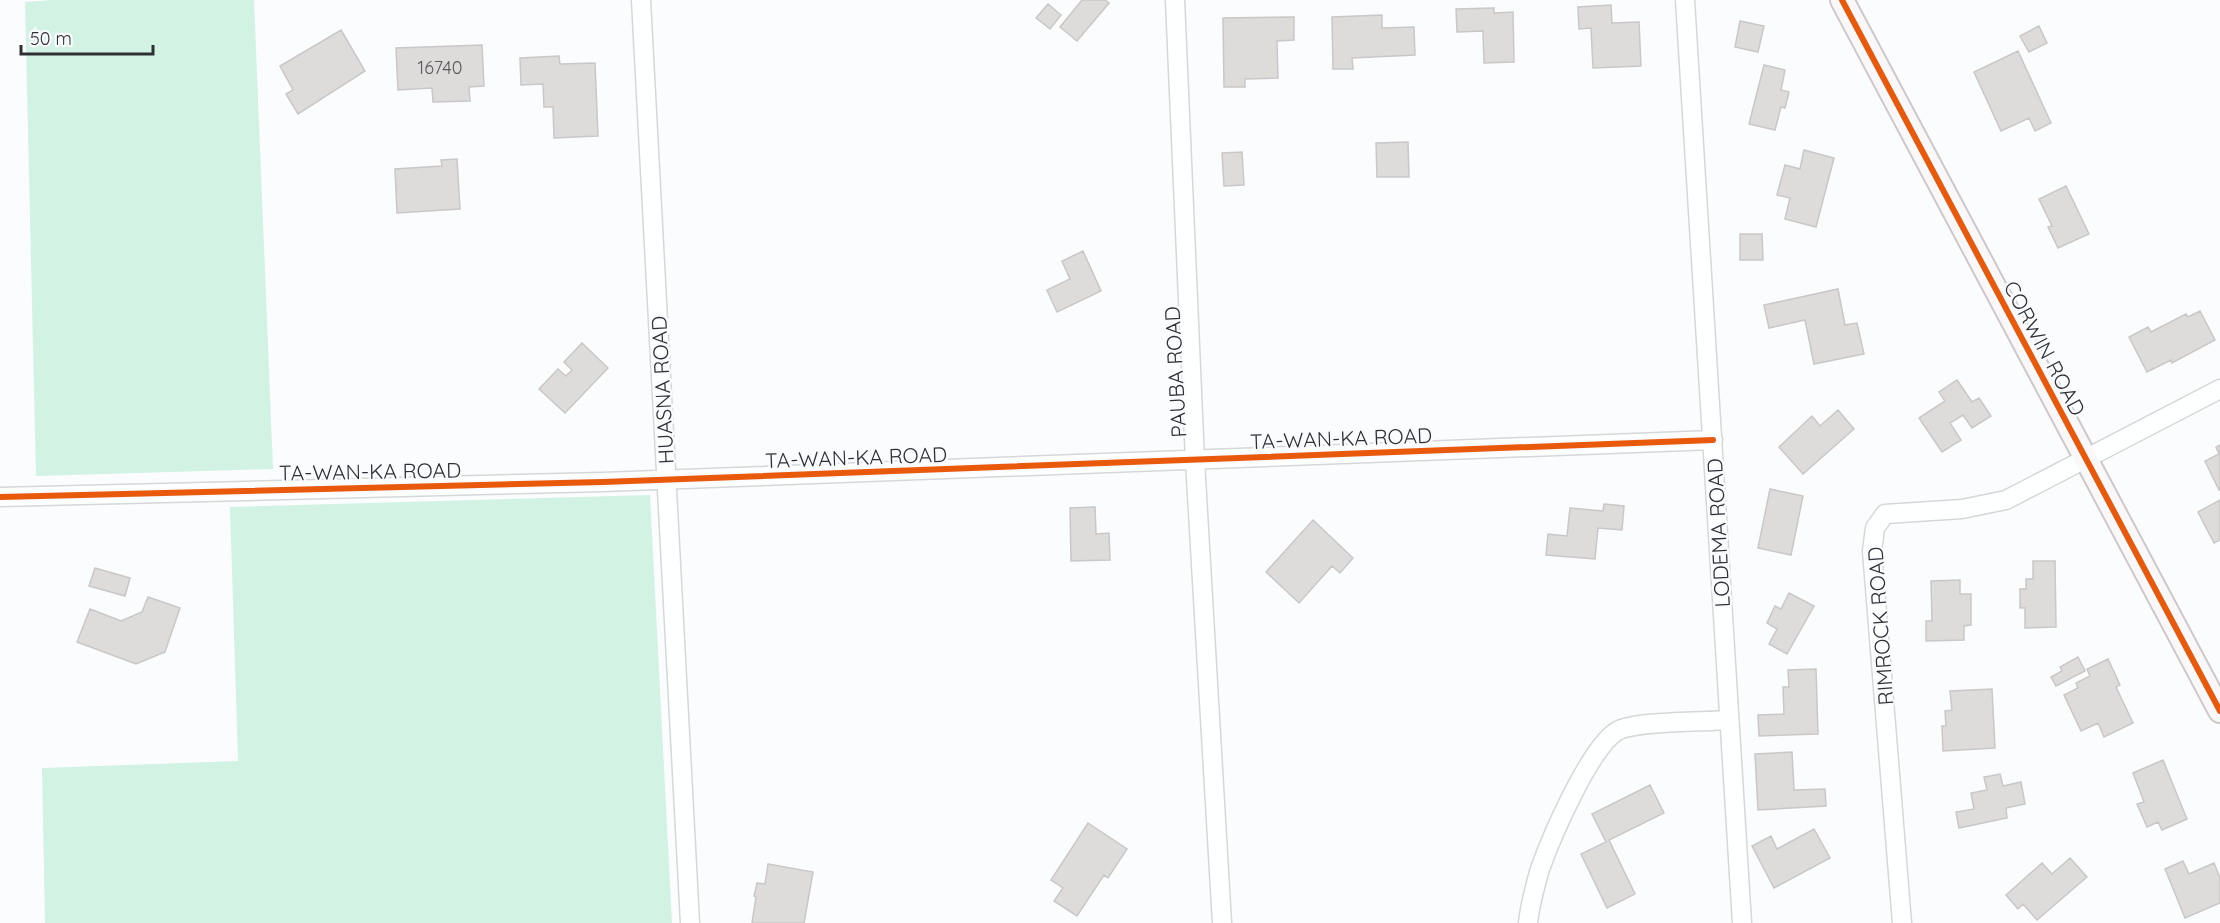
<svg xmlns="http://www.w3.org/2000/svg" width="2220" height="923" font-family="Quicksand,sans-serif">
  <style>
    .green { fill: #d2f2e4 }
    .building { fill: #dedcdb; stroke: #c9c7c7; stroke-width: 1.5 }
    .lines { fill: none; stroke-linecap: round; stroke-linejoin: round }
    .minor-casing { stroke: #d5d7d9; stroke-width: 21 }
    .major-casing { stroke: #cec8c9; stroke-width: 26 }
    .minor { stroke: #feffff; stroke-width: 18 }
    .major { stroke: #faf7f8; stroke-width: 22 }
    .cycleway-casing { stroke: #fafbfe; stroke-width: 10 }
    .cycleway { stroke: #e8590c; stroke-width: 6 }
    .labels { text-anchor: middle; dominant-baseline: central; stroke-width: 5; stroke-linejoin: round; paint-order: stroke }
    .number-label { font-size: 18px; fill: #5a5b5e }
    .street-label { font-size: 21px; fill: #2e3034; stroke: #fafbfe }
  </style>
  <rect width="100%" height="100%" fill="#fbfcfd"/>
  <path class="green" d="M53 0H254L273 469 36 476 25 2Z
    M650 495 672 923H45L42 768 238 761 230 507Z"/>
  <path class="building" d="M1082 0H1105L1109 3 1077 41 1060 27Z
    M1048 4 1061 15 1050 29 1036 18Z
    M1611 5 1612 23 1639 22 1641 66 1593 68 1591 28 1579 29 1578 7Z
    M1494 8V13L1513 12 1514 62 1484 63 1483 31 1457 32 1456 9Z
    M1382 15V28L1414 27 1415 55 1352 58 1353 69H1333L1332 17Z
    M1294 17V40L1277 41 1278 78 1245 79V87H1224L1223 18Z
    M1740 21 1764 26 1758 52 1735 47Z
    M2039 26 2047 43 2029 52 2020 36Z
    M341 30 365 71 298 114 286 94 293 90 280 66Z
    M482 45 484 86 469 87 470 101 433 102 432 88 398 90 396 48Z
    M2018 51 2051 123 2035 131 2029 118 2001 131 1974 72Z
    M559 56 560 64 595 63 598 136 554 138 553 107H544L543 84 521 85 520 58Z
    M1764 65 1785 70 1781 90 1789 92 1785 108 1781 107 1775 130 1749 124Z
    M1408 142 1409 177H1377L1376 143Z
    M1804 150 1834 158 1816 227 1785 219 1790 198 1777 195 1785 165 1800 169Z
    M1242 152 1244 185 1224 186 1222 153Z
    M457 159 460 209 397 213 395 169 442 166 441 160Z
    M2066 186 2089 234 2058 248 2048 227 2052 226 2039 199Z
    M1740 234H1762L1763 260H1740Z
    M1083 251 1101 291 1057 312 1047 290 1070 279 1062 261Z
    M1838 289 1845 325 1857 323 1864 354 1814 364 1805 320 1769 328 1764 305Z
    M2200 311 2215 340 2172 363 2171 360 2147 372 2129 337 2148 327 2151 332 2186 314 2188 317Z
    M582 343 608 368 565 413 539 389 558 369 566 376 572 370 564 362Z
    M1957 380 1972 402 1979 398 1991 416 1972 428 1963 415 1950 423 1961 440 1942 452 1919 418 1945 401 1939 392Z
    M1838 410 1854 429 1803 474 1779 447 1812 416 1820 426Z
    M2220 445V490H2219L2205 461 2219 454 2216 447Z
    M1770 489 1803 496 1791 555 1758 548Z
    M2220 500V540L2214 543 2198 512Z
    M1604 504 1624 506 1622 530 1598 528 1595 559 1546 555 1548 534 1567 536 1570 508 1603 511Z
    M1095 507 1096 534 1109 533 1110 560 1071 561 1070 508Z
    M1313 520 1353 558 1340 573 1332 566 1299 603 1266 572Z
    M2033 561H2055L2056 627 2025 628V608H2020V589H2026V579H2033Z
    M95 568 130 578 125 596 89 586Z
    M1960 580V594H1971V625L1964 626V640L1926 641V621H1932L1931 581Z
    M1789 593 1814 606 1787 654 1769 644 1777 629 1767 623 1775 606 1781 609Z
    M148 597 180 608 165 652 136 664 77 642 90 609 121 621 142 612Z
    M2078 657 2085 671 2056 686 2051 677 2062 671 2060 667Z
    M2108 659 2120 685 2116 687 2133 723 2104 737 2098 723 2081 731 2064 695 2078 688 2076 683 2090 676 2087 669Z
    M1816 669 1818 734 1759 736 1758 715 1784 714 1783 687H1789L1788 670Z
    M1992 689 1995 748 1943 751 1942 726H1946L1945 711 1952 710 1950 691Z
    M1792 752 1794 790 1825 789 1826 806 1758 810 1755 754Z
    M2163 760 2187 819 2162 830 2158 822 2147 827 2137 804 2144 802 2133 773Z
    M2000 774 2003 786 2021 782 2025 804 2006 808 2007 818 1959 828 1956 812 1974 809 1971 793 1987 790 1984 777Z
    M1650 785 1664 813 1609 840 1635 894 1607 908 1581 854 1606 842 1592 814Z
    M1088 823 1127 849 1108 878 1104 875 1077 916 1054 901 1063 888 1051 880Z
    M1814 829 1830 858 1774 888 1752 846 1771 836 1777 849Z
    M2070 858 2087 877 2037 920 2023 904 2018 909 2006 895 2042 863 2052 874Z
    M2183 861 2189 874 2214 863 2220 878V903L2185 918 2165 869Z
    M768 864 813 872 804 923H752L756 897 754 896 757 883 765 884Z"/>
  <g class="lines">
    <defs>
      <path id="minor" d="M641 0 690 923
        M1175 0 1195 461 1222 923
        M1685 0 1742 923
        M0 497 603 482 1713 440
        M1528 923C1530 905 1535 886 1540 869 1551 838 1591 744 1619 730 1639 721 1704 722 1729 720
        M1902 923 1872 551 1875 528 1885 514 1962 509 2006 500 2220 389"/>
      <path id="major" d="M1842 0 2220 711"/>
    </defs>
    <use href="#minor" class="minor-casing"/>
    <use href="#major" class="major-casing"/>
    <use href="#minor" class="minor"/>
    <use href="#major" class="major"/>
    <defs>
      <path id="cycleway" d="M1842 0 2220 711
        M0 497 603 482 1713 440"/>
    </defs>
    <use href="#cycleway" class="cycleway-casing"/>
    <use href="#cycleway" class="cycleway"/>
  </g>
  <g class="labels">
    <g class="number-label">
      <text x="440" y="67">16740</text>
    </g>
    <g class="street-label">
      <text transform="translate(2045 348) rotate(62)">CORWIN ROAD</text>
      <text transform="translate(1175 372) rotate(-93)">PAUBA ROAD</text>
      <text transform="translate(662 390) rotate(-93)">HUASNA ROAD</text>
      <text transform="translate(1341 438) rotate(-2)">TA-WAN-KA ROAD</text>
      <text transform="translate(856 457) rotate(-2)">TA-WAN-KA ROAD</text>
      <text transform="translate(370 471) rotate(-1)">TA-WAN-KA ROAD</text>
      <text transform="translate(1718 533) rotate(-93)">LODEMA ROAD</text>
      <text transform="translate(1880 626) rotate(-94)">RIMROCK ROAD</text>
    </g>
  </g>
  <path d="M21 45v9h132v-9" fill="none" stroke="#2e3034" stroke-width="3"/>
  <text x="30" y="45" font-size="18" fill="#2e3034" stroke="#fafbfe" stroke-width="4.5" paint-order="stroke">50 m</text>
</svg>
